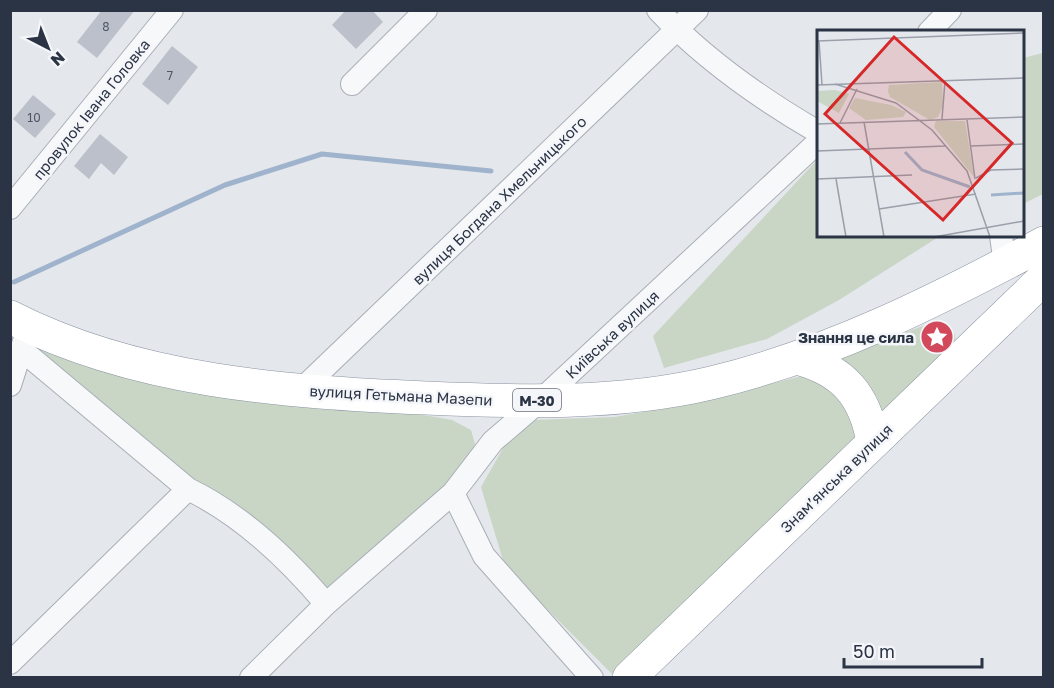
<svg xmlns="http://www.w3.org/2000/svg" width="1054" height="688" font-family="'Golos Text',sans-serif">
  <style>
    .green { fill: #c9d6c5 }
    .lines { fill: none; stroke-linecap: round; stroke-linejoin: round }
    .stream { stroke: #9fb4cc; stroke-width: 5 }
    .building { fill: #bbc0ca }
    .minor-casing { stroke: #a9aeb7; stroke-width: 24 }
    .highway-casing { stroke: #8b94a3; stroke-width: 34 }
    .minor { stroke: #f7f8fa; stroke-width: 22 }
    .highway { stroke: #fff; stroke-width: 33 }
    .labels { text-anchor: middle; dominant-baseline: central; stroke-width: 5; stroke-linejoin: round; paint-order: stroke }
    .number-label { font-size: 12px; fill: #4f5766 }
    .shield { fill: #f4f6f9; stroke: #676e7b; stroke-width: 1.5 }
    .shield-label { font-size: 14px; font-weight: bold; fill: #2b3445 }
    .street-label { font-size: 15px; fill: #2b3445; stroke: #f4f6f9 }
    .poi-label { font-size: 15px; font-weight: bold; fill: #2b3445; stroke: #f4f6f9; text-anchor: end }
    .inset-river { fill: none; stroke: #9fb4cc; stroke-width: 3 }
    .inset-road { fill: none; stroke: #9a9fa9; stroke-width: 1.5 }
    .view { fill: #d62828; fill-opacity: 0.15; stroke: #d62828; stroke-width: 3 }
    .inset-edge { fill: none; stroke: #2b3445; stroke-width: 3 }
  </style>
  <rect width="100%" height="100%" fill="#e4e7ec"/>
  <path class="green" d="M1043 53V194L1023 204V58Z
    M818 159V236H940L839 300 767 339 664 368 653 336Z
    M936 321 947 323 955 335 956 347 879 419 832 360Z
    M45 348 207 393 319 409 418 414 452 420 471 430 475 444 469 460 437 507 331 592 110 418 81 384 67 379 36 350Z
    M806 375 846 392 858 449 615 677 505 567 481 487 507 441 532 420 615 417 702 401Z"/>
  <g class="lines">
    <path class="stream" d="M14 282 225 185 322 154 491 171"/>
  </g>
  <path class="building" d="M102 10H135L97 58 77 42Z
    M346 10H372L383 22 356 49 332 25Z
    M172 46 198 67 168 105 142 84Z
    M33 95 56 114 35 138 13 119Z
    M100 134 128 157 114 175 101 163 89 179 74 166Z"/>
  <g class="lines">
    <defs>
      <path id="minor" d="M658 10C704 59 761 99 818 132
        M929 32 950 10
        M352 84 426 10
        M10 208 172 10
        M1001 236 1005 264
        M23 351 188 489C242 515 288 559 326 604
        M10 385 25 338
        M301 390 697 10
        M453 493 484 556 592 678
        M10 663 188 489
        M251 678 326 604 453 493 493 441 541 400 818 142"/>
      <path id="highway" d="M10 317C137 382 286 392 426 398 521 402 618 405 711 383 829 355 938 300 1044 243
        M797 358C843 370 865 395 873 442
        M629 678 1044 278"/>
    </defs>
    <use href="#minor" class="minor-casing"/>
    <use href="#highway" class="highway-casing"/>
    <use href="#minor" class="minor"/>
    <use href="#highway" class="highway"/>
  </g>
  <defs>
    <symbol id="sight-disc" viewBox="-11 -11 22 22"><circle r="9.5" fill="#d1495b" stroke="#f4f6f9"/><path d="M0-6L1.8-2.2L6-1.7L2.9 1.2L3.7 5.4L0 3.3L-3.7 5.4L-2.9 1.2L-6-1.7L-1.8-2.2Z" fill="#fff"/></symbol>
  </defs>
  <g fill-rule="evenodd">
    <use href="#sight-disc" x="918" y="318" width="38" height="38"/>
  </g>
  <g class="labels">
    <g class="number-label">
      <text x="106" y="26">8</text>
      <text x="170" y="75">7</text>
      <text x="34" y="117">10</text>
    </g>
    <rect class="shield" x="513" y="389" width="48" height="22" rx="4.5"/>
    <g class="shield-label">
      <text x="537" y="400">М-30</text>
    </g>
    <g class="street-label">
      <text transform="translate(91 109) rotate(-51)">провулок Івана Головка</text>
      <text transform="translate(499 200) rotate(-44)">вулиця Богдана Хмельницького</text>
      <text transform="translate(612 334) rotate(-43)">Київська вулиця</text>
      <text transform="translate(401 395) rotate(3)">вулиця Гетьмана Мазепи</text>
      <text transform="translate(836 478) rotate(-44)">Знамʼянська вулиця</text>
    </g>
    <g class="poi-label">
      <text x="914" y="337">Знання це сила</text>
    </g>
  </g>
  <g transform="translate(817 30)">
    <rect width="207" height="207" fill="#e4e7ec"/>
    <path d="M125 52 126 76 121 87 113 90 73 67 71 61 72 55ZM18 60 32 64 22 83 0 71V61ZM38 68 74 75 89 82 86 87 49 90 32 78ZM119 91H148L157 147 117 97Z" fill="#c9d6c5"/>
    <path class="inset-river" d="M88 122 105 140 153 157M174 165 207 163"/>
    <path class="inset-road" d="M0 11 207 3M2 11 5 55M18 54 79 73 115 100 150 141 173 207M0 55 207 48M125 89 128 51M150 90 158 149M47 92 67 207M23 93 40 59M0 94 207 87M154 116 207 114M0 121 128 116M159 148 174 140 207 139M0 149 95 145M19 149 29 207M62 179 159 164M117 207 207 191"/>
    <path class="view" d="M77 7 195 113 126 190 8 84Z"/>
    <rect width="207" height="207" class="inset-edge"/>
  </g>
  <rect width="1054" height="688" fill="none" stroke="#2b3445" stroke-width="24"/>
  <g transform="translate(48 48) rotate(138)" stroke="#f4f6f9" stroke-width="4.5" paint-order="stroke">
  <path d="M0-4.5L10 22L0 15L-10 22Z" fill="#2b3445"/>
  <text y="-9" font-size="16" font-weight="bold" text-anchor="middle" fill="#2b3445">N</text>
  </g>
  <path d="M844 658v9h138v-9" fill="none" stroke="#2b3445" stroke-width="3"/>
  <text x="853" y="658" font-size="18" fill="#2b3445" stroke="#f4f6f9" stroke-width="4.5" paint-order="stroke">50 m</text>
</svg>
